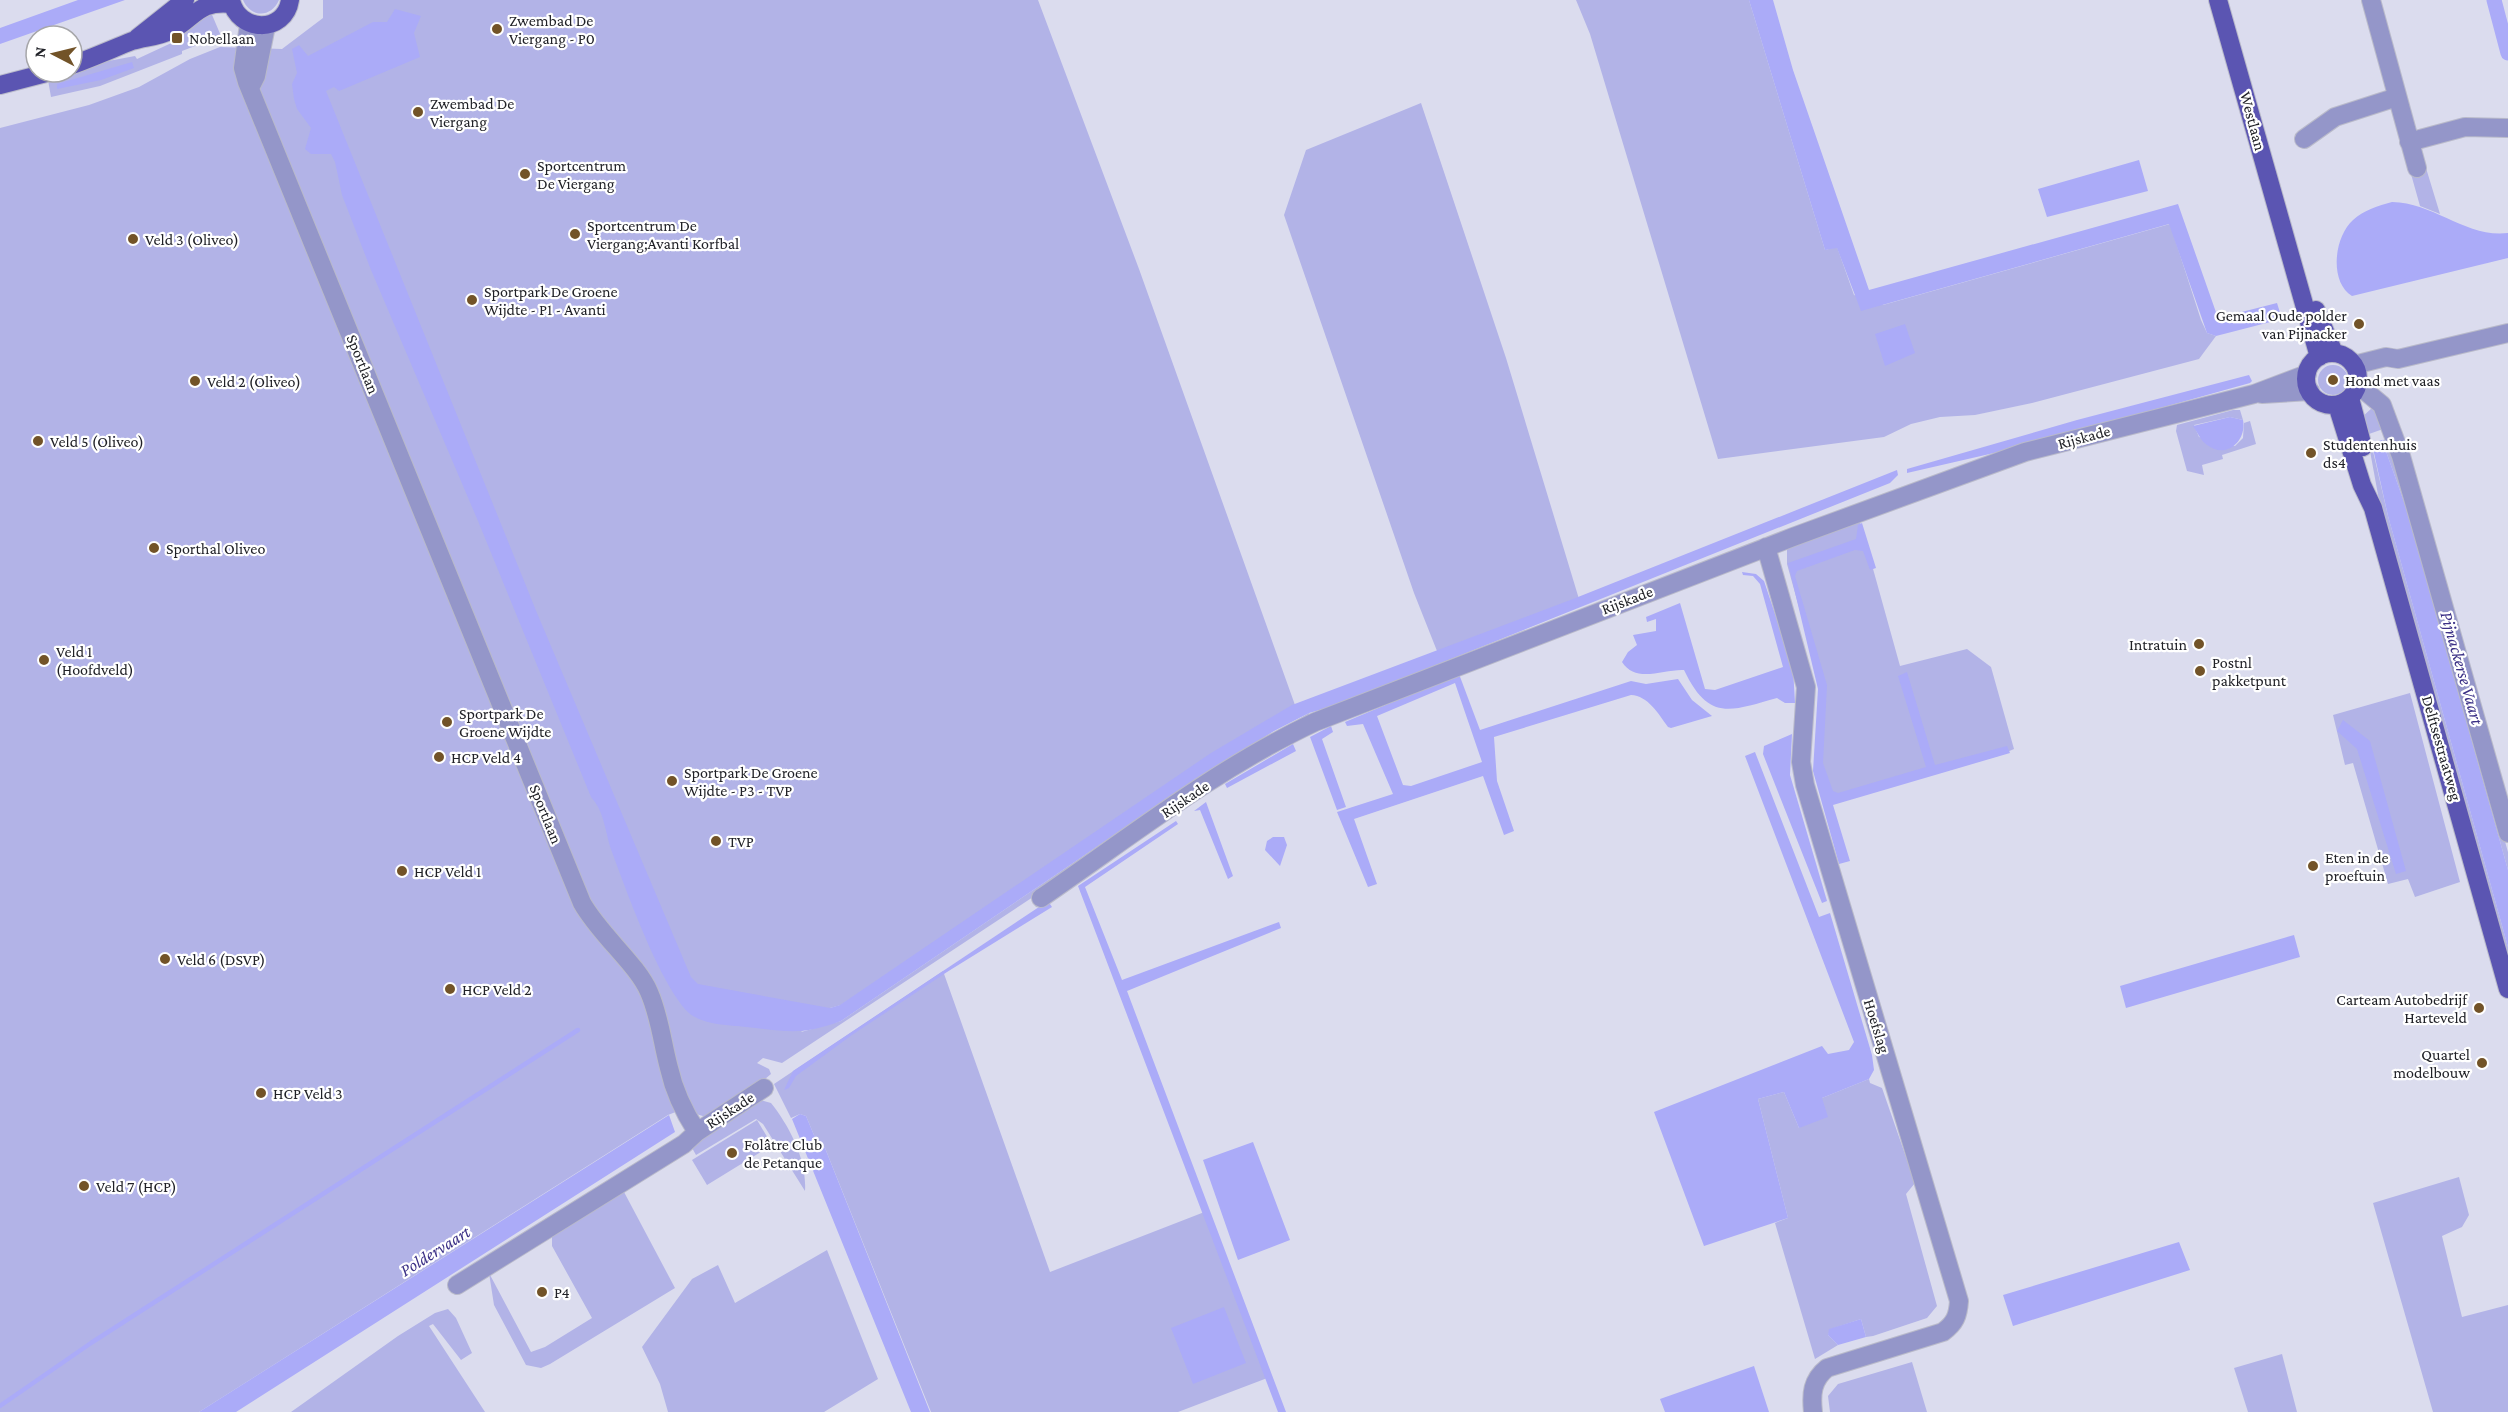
<svg xmlns="http://www.w3.org/2000/svg" width="2508" height="1412" font-family="'Crimson Pro',serif">
  <style>
    .green { fill: #b2b3e7 }
    .water { fill: #ababf8; fill-rule: evenodd }
    .lines { fill: none; stroke-linecap: round; stroke-linejoin: round }
    .stream { stroke: #ababf8; stroke-width: 4.5 }
    .canal { stroke: #ababf8; stroke-width: 15 }
    .minor-casing { stroke: #b9baca; stroke-width: 20 }
    .major-casing { stroke: #b9baca; stroke-width: 20 }
    .minor { stroke: #9496c9; stroke-width: 18 }
    .major { stroke: #5b55b2; stroke-width: 18 }
    .poi-dot { fill: #725328; stroke: #fff; stroke-width: 2 }
    .labels { text-anchor: middle; dominant-baseline: central; stroke-width: 4.5; stroke-linejoin: round; paint-order: stroke }
    .poi-label { font-size: 16px; fill: #202127; stroke: #fff; text-anchor: start }
    .street-label { font-size: 16px; fill: #202127; stroke: #fff }
    .water-label { font-size: 18px; font-style: italic; fill: #3b3086; stroke: #fff }
  </style>
  <rect width="100%" height="100%" fill="#dbdcee"/>
  <path class="green" d="M243 0H279C271 18 251 18 243 0Z
    M323 0H1038L1139 269 1295 705 841 1005 830 1008 801 1032 841 1021 1192 782 1309 713 1310 721 1237 762 782 1063 763 1058 757 1063 769 1069 771 1074 747 1094 706 1117 693 1113 688 1107 668 1115 199 1412H0V128L89 105 139 87 190 59 220 47 282 49 323 18Z
    M1576 0H1749L1825 250 1837 247 1854 295 1883 305 2170 224 2201 320 2207 333 2216 336 2199 359 2032 403 1975 415 1940 417 1911 424 1884 437 1718 459 1590 34Z
    M210 10 221 36 182 51V54L100 86 51 97 48 80 103 62 135 56 137 59 180 39 179 34Z
    M1421 103 1506 358 1579 599 1439 656 1414 593 1284 215 1306 150Z
    M2426 168 2440 214 2420 206 2411 174Z
    M2318 380a15 15 0 1 1 30 0a15 15 0 1 1-30 0Z
    M2373 407 2386 428 2369 434 2388 516 2508 947V961L2381 511 2370 451 2360 419Z
    M2233 410H2240L2243 420 2230 417 2194 425 2199 437 2235 446 2243 438 2244 423 2250 421 2256 444 2222 455 2223 459 2202 465 2204 475 2187 471 2176 431 2177 425Z
    M2390 439 2508 852V870L2409 516 2382 440Z
    M1860 522 1900 666 1967 649 1991 667 2014 749 1998 756 1829 801 1816 765 1821 687 1787 564V548Z
    M2410 693 2460 882 2415 897 2408 879 2388 884 2353 763 2345 765 2333 715Z
    M943 971 1050 1272 1207 1211 1270 1377 1178 1412H931L825 1148 816 1140 806 1116 800 1114 791 1118 774 1084Z
    M1869 1079 1870 1083 1882 1088 1915 1183 1906 1194 1937 1306 1927 1318 1873 1336 1866 1337 1861 1319 1831 1329 1828 1335 1838 1345 1815 1359 1775 1223 1788 1218 1758 1099 1784 1092 1799 1128 1822 1098Z
    M760 1100 771 1103C790 1127 807 1160 805 1191L763 1124 756 1119 696 1155 691 1146Z
    M757 1120 772 1145 707 1185 692 1160Z
    M2459 1177 2469 1215 2462 1227 2442 1236 2462 1317 2508 1305V1412H2433L2373 1203Z
    M624 1192 675 1288 550 1364 541 1368 526 1365 494 1305 489 1273 531 1352 545 1347 592 1318 552 1246V1235Z
    M827 1250 878 1379 824 1412H668L660 1384 642 1347 692 1279 718 1265 735 1303Z
    M448 1309 456 1318 472 1353 461 1360 433 1324 429 1326 485 1412H291L398 1336 435 1313Z
    M2282 1354 2297 1412H2248L2234 1368Z
    M1912 1362 1927 1412H1830L1828 1396 1838 1384Z"/>
  <path class="water" d="M78 0H125L0 44V28Z
    M1749 0H1773L1793 70 1869 290 2178 204 2218 318 2277 303 2282 319 2216 336 2207 333 2169 224 1861 311 1837 248 1825 250Z
    M395 9 421 16 414 33 420 57 339 91 334 87 326 91 537 613 691 977 698 984 830 1008 840 1005 1211 753 1292 705 1573 599 1897 470 1898 475 1890 483 1334 706 1309 713 1274 731 1192 782 841 1021C801 1036 787 1031 746 1027 729 1025 708 1025 693 1016 664 997 625 887 612 852 605 833 605 812 591 797L478 521 371 270 342 195 335 162 331 154H311L305 149 311 128 297 109 294 99 292 84 297 73 292 49 299 45 308 56 373 22H387Z
    M132 62 134 68 101 80 57 89V84Z
    M2139 160 2148 191 2047 217 2038 189Z
    M2392 202C2435 203 2466 238 2508 233V258L2352 296C2329 282 2334 237 2353 220 2364 210 2378 206 2392 202Z
    M1905 324 1915 353 1885 366 1875 334Z
    M2249 375 2252 381 2250 383 2020 447 1907 473V469L2077 420Z
    M2230 417 2243 420C2247 440 2227 460 2207 445 2200 440 2198 433 2193 426Z
    M2382 440 2409 516 2508 870V947L2388 516 2372 444Z
    M1862 523 1876 568 1870 570 1863 551 1855 550 1797 571 1795 576 1827 685 1823 763 1833 791 1838 793 1926 767 1898 676 1907 672 1935 765 2007 746 2010 753 1833 805 1850 861 1839 864 1813 771 1818 689 1788 563 1856 539 1858 525Z
    M1742 572 1756 574 1764 581 1793 668 1795 703H1785L1777 698C1730 711 1709 722 1684 670 1663 669 1636 684 1622 662L1628 652 1637 645 1633 635 1656 631V619L1647 622 1646 617 1680 603 1705 689 1715 690 1783 667 1760 584 1753 576 1743 575Z
    M1459 674 1480 730 1631 681 1646 684 1678 679 1692 700 1712 716 1671 728 1668 727C1658 713 1648 696 1631 695L1494 737 1497 781 1514 831 1504 835 1483 776 1354 819 1377 884 1368 887 1337 812 1393 794 1363 724 1347 726 1345 722ZM1455 683 1482 762 1411 786 1403 785 1377 716Z
    M2343 720 2370 741 2406 871 2396 874 2357 749 2337 731Z
    M1331 726 1333 732 1322 739 1346 807 1337 810 1310 737Z
    M1792 734 1790 775 1827 901 1822 903 1763 754 1764 746Z
    M1293 744 1296 751 1227 788 1225 784Z
    M1755 752 1819 917 1830 913 1872 1055 1874 1070 1869 1079 1822 1098 1828 1117 1799 1128 1784 1092 1758 1099 1788 1218 1704 1246 1654 1112 1822 1046 1828 1054 1849 1050 1854 1042 1745 756Z
    M1206 802 1233 876 1228 879 1200 810 1194 811Z
    M1176 821 1178 824 1085 887 1122 980 1279 922 1281 928 1127 991 1286 1412H1278L1078 886Z
    M1273 837H1284L1287 845 1280 866 1265 850 1267 841Z
    M1048 901 1052 907 947 972 852 1035 796 1076 789 1088 784 1090 793 1071Z
    M2294 935 2300 957 2126 1008 2120 986Z
    M800 1114 806 1116 816 1140 825 1148 930 1412H911L792 1119Z
    M669 1115 675 1132 236 1412H199Z
    M1253 1142 1290 1240 1238 1260 1203 1160Z
    M2179 1242 2190 1270 2013 1326 2003 1295Z
    M1224 1307 1246 1363 1193 1384 1171 1328Z
    M1861 1319 1866 1337 1838 1345 1828 1335 1829 1329Z
    M1754 1366 1769 1412H1665L1660 1399Z"/>
  <g class="lines">
    <path class="stream" d="M0 1406 91 1343 578 1030"/>
    <path class="canal" d="M2494 0 2508 53"/>
    <defs>
      <path id="minor" d="M2371 0 2417 168
        M249 24 243 68 247 82 582 903C600 935 637 964 649 992 660 1017 662 1042 669 1068 674 1091 684 1112 697 1132
        M251 86 256 76 266 26
        M2304 139 2335 117 2397 97
        M2409 142 2465 127 2507 128
        M2354 365 2386 357 2398 359 2508 333
        M2358 385 2382 405 2401 456 2508 833
        M2262 394 2310 391
        M1766 547 1806 687 1801 762 1805 785 1959 1301C1958 1316 1955 1323 1943 1332L1827 1368C1812 1380 1811 1394 1813 1412
        M1041 898C1130 837 1217 768 1315 722L1793 537 2025 452 2254 394 2307 374
        M457 1285 684 1144 697 1132 764 1088"/>
      <path id="major" d="M231 0C238 33 285 34 290 0
        M2218 0 2319 357
        M137 38 185 0
        M72 65C92 58 112 49 132 41 145 37 159 37 172 30 195 18 198 0 232 4
        M0 85 50 72
        M2316 310 2334 353
        M2306 379a26 26 0 1 1 52 0a26 26 0 1 1-52 0Z
        M2350 398 2363 447
        M2337 405 2362 485 2373 508 2508 989"/>
    </defs>
    <use href="#minor" class="minor-casing"/>
    <use href="#major" class="major-casing"/>
    <use href="#minor" class="minor"/>
    <use href="#major" class="major"/>
  </g>
  <g class="poi-dot">
    <circle cx="497" cy="29" r="6"/>
    <rect x="171" y="32" width="12" height="12" rx="3"/>
    <circle cx="418" cy="112" r="6"/>
    <circle cx="525" cy="174" r="6"/>
    <circle cx="575" cy="234" r="6"/>
    <circle cx="133" cy="239" r="6"/>
    <circle cx="472" cy="300" r="6"/>
    <circle cx="2359" cy="324" r="6"/>
    <circle cx="2333" cy="380" r="6"/>
    <circle cx="195" cy="381" r="6"/>
    <circle cx="38" cy="441" r="6"/>
    <circle cx="2311" cy="453" r="6"/>
    <circle cx="154" cy="548" r="6"/>
    <circle cx="2199" cy="644" r="6"/>
    <circle cx="44" cy="660" r="6"/>
    <circle cx="2200" cy="671" r="6"/>
    <circle cx="447" cy="722" r="6"/>
    <circle cx="439" cy="757" r="6"/>
    <circle cx="672" cy="781" r="6"/>
    <circle cx="716" cy="841" r="6"/>
    <circle cx="2313" cy="866" r="6"/>
    <circle cx="402" cy="871" r="6"/>
    <circle cx="165" cy="959" r="6"/>
    <circle cx="450" cy="989" r="6"/>
    <circle cx="2479" cy="1008" r="6"/>
    <circle cx="2482" cy="1063" r="6"/>
    <circle cx="261" cy="1093" r="6"/>
    <circle cx="732" cy="1153" r="6"/>
    <circle cx="84" cy="1186" r="6"/>
    <circle cx="542" cy="1292" r="6"/>
  </g>
  <g class="labels">
    <g class="poi-label">
      <text x="509" y="20">Zwembad De<tspan x="509" dy="18">Viergang - P0</tspan></text>
      <text x="189" y="38">Nobellaan</text>
      <text x="430" y="103">Zwembad De<tspan x="430" dy="18">Viergang</tspan></text>
      <text x="537" y="165">Sportcentrum<tspan x="537" dy="18">De Viergang</tspan></text>
      <text x="587" y="225">Sportcentrum De<tspan x="587" dy="18">Viergang;Avanti Korfbal</tspan></text>
      <text x="145" y="239">Veld 3 (Oliveo)</text>
      <text x="484" y="291">Sportpark De Groene<tspan x="484" dy="18">Wijdte - P1 - Avanti</tspan></text>
      <text x="2347" y="315" text-anchor="end">Gemaal Oude polder<tspan x="2347" dy="18">van Pijnacker</tspan></text>
      <text x="2345" y="380">Hond met vaas</text>
      <text x="207" y="381">Veld 2 (Oliveo)</text>
      <text x="50" y="441">Veld 5 (Oliveo)</text>
      <text x="2323" y="444">Studentenhuis<tspan x="2323" dy="18">ds4</tspan></text>
      <text x="166" y="548">Sporthal Oliveo</text>
      <text x="2187" y="644" text-anchor="end">Intratuin</text>
      <text x="56" y="651">Veld 1<tspan x="56" dy="18">(Hoofdveld)</tspan></text>
      <text x="2212" y="662">Postnl<tspan x="2212" dy="18">pakketpunt</tspan></text>
      <text x="459" y="713">Sportpark De<tspan x="459" dy="18">Groene Wijdte</tspan></text>
      <text x="451" y="757">HCP Veld 4</text>
      <text x="684" y="772">Sportpark De Groene<tspan x="684" dy="18">Wijdte - P3 - TVP</tspan></text>
      <text x="728" y="841">TVP</text>
      <text x="2325" y="857">Eten in de<tspan x="2325" dy="18">proeftuin</tspan></text>
      <text x="414" y="871">HCP Veld 1</text>
      <text x="177" y="959">Veld 6 (DSVP)</text>
      <text x="462" y="989">HCP Veld 2</text>
      <text x="2467" y="999" text-anchor="end">Carteam Autobedrijf<tspan x="2467" dy="18">Harteveld</tspan></text>
      <text x="2470" y="1054" text-anchor="end">Quartel<tspan x="2470" dy="18">modelbouw</tspan></text>
      <text x="273" y="1093">HCP Veld 3</text>
      <text x="744" y="1144">Folâtre Club<tspan x="744" dy="18">de Petanque</tspan></text>
      <text x="96" y="1186">Veld 7 (HCP)</text>
      <text x="554" y="1292">P4</text>
    </g>
    <g class="street-label">
      <text transform="translate(2253 121) rotate(75)">Westlaan</text>
      <text transform="translate(363 364) rotate(68)">Sportlaan</text>
      <text transform="translate(2084 437) rotate(-15)">Rijskade</text>
      <text transform="translate(1627 600) rotate(-21)">Rijskade</text>
      <text transform="translate(2442 748) rotate(74)">Delftsestraatweg</text>
      <text transform="translate(1185 799) rotate(-34)">Rijskade</text>
      <text transform="translate(546 814) rotate(68)">Sportlaan</text>
      <text transform="translate(1877 1026) rotate(73)">Hoefslag</text>
      <text transform="translate(730 1110) rotate(-33)">Rijskade</text>
    </g>
    <g class="water-label">
      <text transform="translate(2462 668) rotate(74)">Pijnackerse Vaart</text>
      <text transform="translate(435 1251) rotate(-32)">Poldervaart</text>
    </g>
  </g>
  <g transform="translate(54 54) rotate(277)"><circle r="28" fill="#ffffff" stroke="#a6a6a9" stroke-width="1.5"/>
  <path d="M0-4.5L10 22L0 15L-10 22Z" fill="#725328"/>
  <text y="-9" font-size="16" font-weight="bold" text-anchor="middle" fill="#202127">N</text>
  </g>
</svg>
